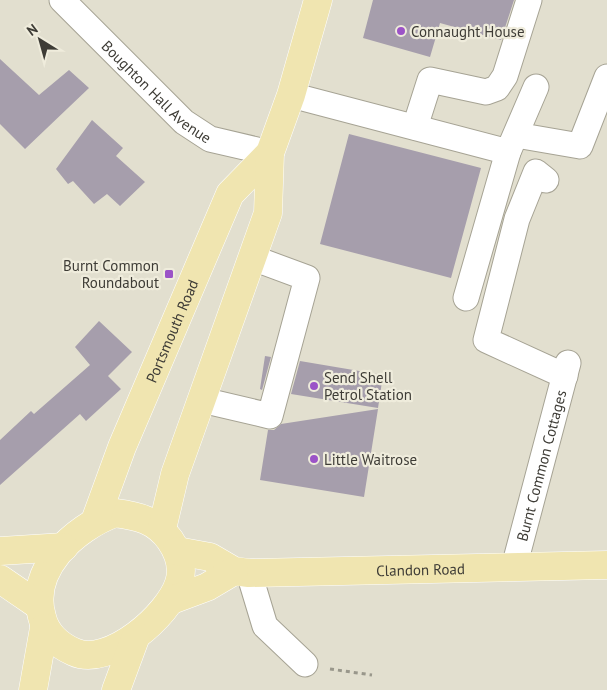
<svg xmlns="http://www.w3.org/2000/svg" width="607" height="690" font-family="'PT Sans',sans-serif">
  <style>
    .building { fill: #a69eac }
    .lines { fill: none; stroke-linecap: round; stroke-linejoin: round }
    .minor-casing { stroke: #a6a394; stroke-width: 27 }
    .major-casing { stroke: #fff; stroke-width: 29 }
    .path { stroke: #99978b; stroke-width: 3; stroke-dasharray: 4 4; stroke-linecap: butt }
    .minor { stroke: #fff; stroke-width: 25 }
    .major { stroke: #f0e5b0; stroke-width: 28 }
    .poi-dot { fill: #9b53c7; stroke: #efecdc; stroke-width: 2 }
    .labels { text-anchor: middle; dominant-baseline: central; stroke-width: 4.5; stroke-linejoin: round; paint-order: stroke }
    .poi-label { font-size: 15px; fill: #3e3c36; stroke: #efecdc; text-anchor: start }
    .street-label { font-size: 15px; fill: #3e3c36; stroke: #efecdc }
  </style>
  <rect width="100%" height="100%" fill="#e2dfcf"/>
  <path class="building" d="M373 0H514L501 40 440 23 430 57 363 38Z
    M0 59 39 95 69 70 89 88 25 149 0 124Z
    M92 120 123 148 116 156 145 182 120 206 107 194 94 204 73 181 68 184 56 169Z
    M349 134 481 168 451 278 320 244Z
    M99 321 132 352 108 376 121 389 86 421 80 414 0 485V440L31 411 34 414 90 365 75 347Z
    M265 356 271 357 262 390 260 389Z
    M300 361 383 375 378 408 291 394Z
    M378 409 364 497 260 480 268 430H274L281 424Z"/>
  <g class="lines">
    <defs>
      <g id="minor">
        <path id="s1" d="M62 0 184 122 210 139 270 153"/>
        <path d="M291 95 508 152 536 87"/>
        <path d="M415 127 430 80 486 92 497 88 505 76 529 0"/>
        <path d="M516 135 580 146 607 77"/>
        <path d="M546 180 536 172 517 219 486 340 565 376"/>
        <path d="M466 298 508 152"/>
        <path d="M202 400 270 416 307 278 253 258"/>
        <path id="s2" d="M514 567 568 363"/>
        <path d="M249 573 265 626 305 664"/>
      </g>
      <g id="major">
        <path d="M115 513C138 516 156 520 170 540 179 553 184 567 179 583 169 615 109 668 74 652 58 645 46 634 42 617 28 570 74 528 115 513Z"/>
        <path id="s3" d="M95 521 122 447 230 194 270 153"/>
        <path d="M162 529 175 474 268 213 270 153 291 95 318 0"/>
        <path d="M0 551 64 547"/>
        <path id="s4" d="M177 551 210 557 234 571 249 573 607 565"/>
        <path d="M0 579 38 605"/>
        <path d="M172 600 207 587 234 571"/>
        <path d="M33 690 44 628"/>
        <path d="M116 690 136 636"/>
      </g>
    </defs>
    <use href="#minor" class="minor-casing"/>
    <use href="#major" class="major-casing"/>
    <path class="path" d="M330 669 372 675"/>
    <use href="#minor" class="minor"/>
    <use href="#major" class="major"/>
  </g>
  <g class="poi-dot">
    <circle cx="401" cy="31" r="5"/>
    <rect x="164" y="269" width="10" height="10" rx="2.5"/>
    <circle cx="314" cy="386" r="5"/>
    <circle cx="314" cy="459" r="5"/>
  </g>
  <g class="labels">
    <g class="poi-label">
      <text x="411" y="31">Connaught House</text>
      <text x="159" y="265" text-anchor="end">Burnt Common<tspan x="159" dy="17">Roundabout</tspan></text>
      <text x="324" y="377">Send Shell<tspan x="324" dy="17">Petrol Station</tspan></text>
      <text x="324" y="459">Little Waitrose</text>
    </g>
    <g class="street-label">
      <text stroke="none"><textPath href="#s1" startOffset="132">Boughton Hall Avenue</textPath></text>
      <text stroke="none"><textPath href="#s3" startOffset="205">Portsmouth Road</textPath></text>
      <text stroke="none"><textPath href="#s2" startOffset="105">Burnt Common Cottages</textPath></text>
      <text stroke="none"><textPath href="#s4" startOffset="248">Clandon Road</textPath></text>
    </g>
  </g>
  <g transform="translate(40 40) rotate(323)" stroke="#efecdc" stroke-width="4" paint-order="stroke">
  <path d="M0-4L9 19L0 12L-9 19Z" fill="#3e3c36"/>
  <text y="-8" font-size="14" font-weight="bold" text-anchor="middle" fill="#3e3c36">N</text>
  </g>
</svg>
